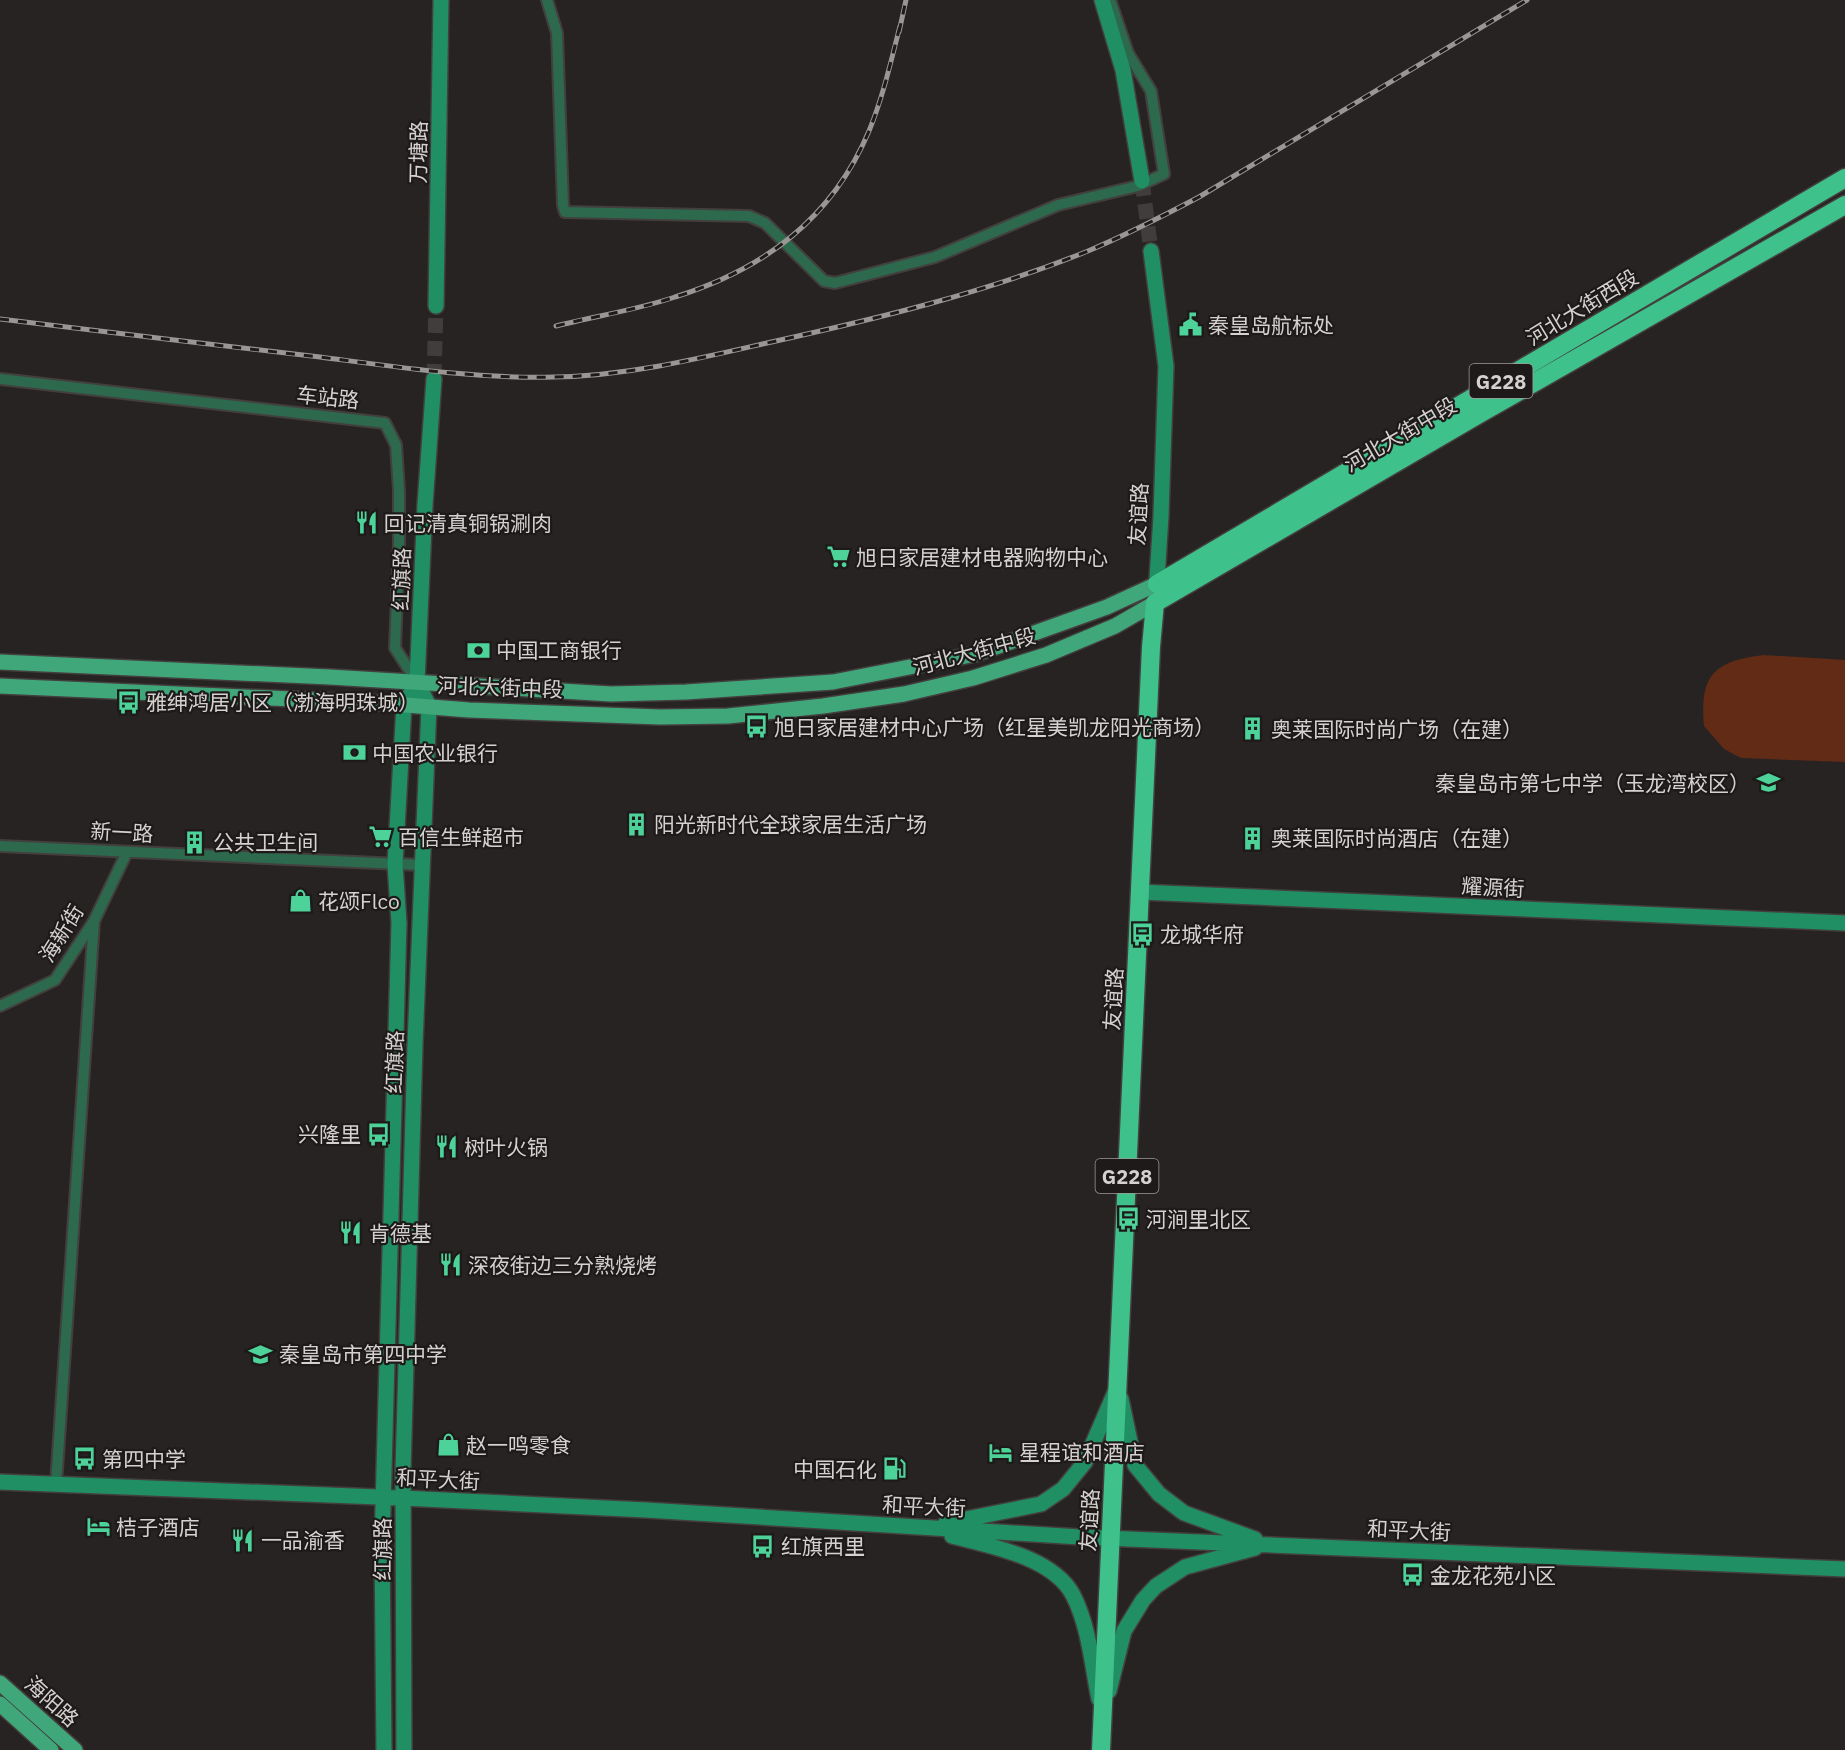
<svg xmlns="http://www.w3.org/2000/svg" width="1845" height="1750" font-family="'IBM Plex Sans','Noto Sans SC',sans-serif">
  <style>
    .pitch { fill: #612b16 }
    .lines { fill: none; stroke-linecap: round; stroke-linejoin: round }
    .secondary-tunnel { stroke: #413d3c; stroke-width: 15; stroke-dasharray: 15 8; stroke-linecap: butt }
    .street-casing { stroke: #433f3e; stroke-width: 14 }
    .secondary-casing { stroke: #433f3e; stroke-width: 18 }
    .primary-casing { stroke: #433f3e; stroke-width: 18 }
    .highway-casing { stroke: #433f3e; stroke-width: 21 }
    .street { stroke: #2c694d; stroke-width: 10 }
    .secondary { stroke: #208f63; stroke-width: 15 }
    .primary { stroke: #40a77a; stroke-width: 15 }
    .highway { stroke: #3fc18b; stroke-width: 18 }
    .rail-casing { stroke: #999695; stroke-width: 5 }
    .rail { stroke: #1e1a19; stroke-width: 3; stroke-dasharray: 9; stroke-linecap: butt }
    .labels { text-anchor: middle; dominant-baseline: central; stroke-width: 4.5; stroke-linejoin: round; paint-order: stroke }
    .shield { fill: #1e1a19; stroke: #9d9a99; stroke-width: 1.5 }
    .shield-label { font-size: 20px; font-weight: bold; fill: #d4d1d0 }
    .street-label { font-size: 21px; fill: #d4d1d0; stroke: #1e1a19 }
    .poi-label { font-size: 21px; fill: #d4d1d0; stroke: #1e1a19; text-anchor: start }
  </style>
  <rect width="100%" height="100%" fill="#272322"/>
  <path class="pitch" d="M1764 655 1845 660V762L1741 758 1724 749 1704 726C1699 674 1715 661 1764 655Z"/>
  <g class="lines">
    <path class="secondary-tunnel" d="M1142 181 1151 251
      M434 379 436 306"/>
    <defs>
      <path id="street" d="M547 0 557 33 563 205 565 212 749 216 765 223 824 281 835 283 935 257 1058 205 1138 186 1164 174 1151 91 1128 53 1110 0
        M0 379 385 423 396 445 399 491V544L395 648 417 682
        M0 846 423 865
        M0 1006 55 980 94 921 127 852
        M56 1484 94 921"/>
      <path id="secondary" d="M1102 0 1123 70 1142 181
        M1151 251 1166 366 1161 516 1156 594
        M436 306 441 0
        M1140 892 1845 923
        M1121 1399 1135 1465 1159 1494 1184 1513 1255 1539
        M0 1482 403 1498 646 1510 1080 1537 1845 1569
        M946 1523 1041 1504 1063 1489 1085 1462 1116 1390
        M952 1536C990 1546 1053 1557 1073 1595 1089 1626 1092 1665 1099 1699
        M1109 1691 1124 1631 1143 1600 1156 1586 1185 1567 1255 1548
        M384 1750 382 1544 399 923 395 864 404 705 417 682
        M404 1750 403 1471 415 1044 429 706 417 682 425 505 434 379"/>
      <path id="primary" d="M0 662 330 677 611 694 686 692 833 682 976 654 1107 607 1157 584
        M0 686 381 703 469 710 660 717 728 716 823 706 904 694 973 678 1046 655 1115 626 1155 603
        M0 1683 75 1750
        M0 1704 51 1750"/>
      <path id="highway" d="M1157 584 1845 178
        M1101 1750 1151 647 1155 603 1481 413 1845 205"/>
    </defs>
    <use href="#street" class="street-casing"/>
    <use href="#secondary" class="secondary-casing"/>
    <use href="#primary" class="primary-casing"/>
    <use href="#highway" class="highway-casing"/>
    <use href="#street" class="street"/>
    <use href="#secondary" class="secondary"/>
    <use href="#primary" class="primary"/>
    <use href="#highway" class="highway"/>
    <defs>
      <path id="rail" d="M899 32 906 0
        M0 319C107 332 213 345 320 357 397 367 476 379 554 377 626 376 697 359 767 343 876 319 984 293 1088 251 1126 235 1163 216 1199 197L1527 0
        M556 326C595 316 637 310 675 297 764 269 832 219 869 131 883 97 891 61 900 26"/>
    </defs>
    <use href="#rail" class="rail-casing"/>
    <use href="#rail" class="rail"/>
  </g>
  <defs>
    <symbol id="civic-bare" viewBox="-9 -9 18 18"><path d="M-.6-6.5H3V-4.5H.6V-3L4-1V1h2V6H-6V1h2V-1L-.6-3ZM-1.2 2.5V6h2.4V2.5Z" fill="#4dd39a" stroke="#1e1a19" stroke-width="2.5" paint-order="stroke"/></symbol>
    <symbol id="restaurant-bare" viewBox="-9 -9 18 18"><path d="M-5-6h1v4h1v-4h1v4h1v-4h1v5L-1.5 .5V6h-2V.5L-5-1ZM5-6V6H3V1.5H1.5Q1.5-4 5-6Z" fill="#4dd39a" stroke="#1e1a19" stroke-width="2.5" paint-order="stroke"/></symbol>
    <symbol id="supermarket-bare" viewBox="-9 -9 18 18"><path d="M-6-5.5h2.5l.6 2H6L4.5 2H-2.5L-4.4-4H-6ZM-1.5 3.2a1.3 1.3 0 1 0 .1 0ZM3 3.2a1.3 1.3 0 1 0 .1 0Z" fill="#4dd39a" stroke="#1e1a19" stroke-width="2.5" paint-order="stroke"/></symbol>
    <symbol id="bank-bare" viewBox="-9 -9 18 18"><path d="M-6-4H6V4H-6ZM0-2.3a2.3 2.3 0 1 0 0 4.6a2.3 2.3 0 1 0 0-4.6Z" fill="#4dd39a" stroke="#1e1a19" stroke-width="2.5" paint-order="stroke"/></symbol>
    <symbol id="bus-bare" viewBox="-9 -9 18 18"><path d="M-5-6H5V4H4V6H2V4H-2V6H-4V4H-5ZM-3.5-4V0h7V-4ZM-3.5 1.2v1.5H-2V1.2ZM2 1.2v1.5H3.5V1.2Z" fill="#4dd39a" stroke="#1e1a19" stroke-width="2.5" paint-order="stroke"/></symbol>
    <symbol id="building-bare" viewBox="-9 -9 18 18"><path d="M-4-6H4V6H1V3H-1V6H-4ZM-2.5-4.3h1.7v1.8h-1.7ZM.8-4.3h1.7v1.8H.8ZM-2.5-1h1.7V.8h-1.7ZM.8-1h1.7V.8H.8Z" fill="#4dd39a" stroke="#1e1a19" stroke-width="2.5" paint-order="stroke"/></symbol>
    <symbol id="school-bare" viewBox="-9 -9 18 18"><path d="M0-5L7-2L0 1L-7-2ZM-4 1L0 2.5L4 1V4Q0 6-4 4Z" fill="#4dd39a" stroke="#1e1a19" stroke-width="2.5" paint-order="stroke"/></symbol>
    <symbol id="shop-bare" viewBox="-9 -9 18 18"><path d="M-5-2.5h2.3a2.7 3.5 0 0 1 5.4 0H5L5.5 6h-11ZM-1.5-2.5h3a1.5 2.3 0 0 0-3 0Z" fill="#4dd39a" stroke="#1e1a19" stroke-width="2.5" paint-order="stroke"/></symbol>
    <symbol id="hotel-bare" viewBox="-9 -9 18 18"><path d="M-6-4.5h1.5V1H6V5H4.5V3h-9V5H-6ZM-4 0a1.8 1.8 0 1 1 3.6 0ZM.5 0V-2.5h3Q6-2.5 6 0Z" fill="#4dd39a" stroke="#1e1a19" stroke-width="2.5" paint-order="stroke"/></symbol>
    <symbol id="fuel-bare" viewBox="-9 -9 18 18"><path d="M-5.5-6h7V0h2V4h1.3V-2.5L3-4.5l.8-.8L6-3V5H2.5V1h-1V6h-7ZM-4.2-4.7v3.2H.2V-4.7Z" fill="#4dd39a" stroke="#1e1a19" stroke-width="2.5" paint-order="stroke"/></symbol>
  </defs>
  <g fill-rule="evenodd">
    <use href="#civic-bare" x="1174" y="308" width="33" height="33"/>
    <use href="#restaurant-bare" x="350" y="506" width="33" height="33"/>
    <use href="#supermarket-bare" x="822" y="540" width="33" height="33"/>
    <use href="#bank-bare" x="462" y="634" width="33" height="33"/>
    <use href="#bus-bare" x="112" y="686" width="33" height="33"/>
    <use href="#bus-bare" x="740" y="710" width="33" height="33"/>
    <use href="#building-bare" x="1236" y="712" width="33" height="33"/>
    <use href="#bank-bare" x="338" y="736" width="33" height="33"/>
    <use href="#school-bare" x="1752" y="766" width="33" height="33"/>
    <use href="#building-bare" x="620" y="808" width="33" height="33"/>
    <use href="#supermarket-bare" x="364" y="820" width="33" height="33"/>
    <use href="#building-bare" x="1236" y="822" width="33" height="33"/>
    <use href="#building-bare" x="178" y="826" width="33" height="33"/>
    <use href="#shop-bare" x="284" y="884" width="33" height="33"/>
    <use href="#bus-bare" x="1126" y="918" width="33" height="33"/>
    <use href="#bus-bare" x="362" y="1118" width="33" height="33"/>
    <use href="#restaurant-bare" x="430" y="1130" width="33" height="33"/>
    <use href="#bus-bare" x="1112" y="1202" width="33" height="33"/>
    <use href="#restaurant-bare" x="334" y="1216" width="33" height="33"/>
    <use href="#restaurant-bare" x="434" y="1248" width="33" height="33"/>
    <use href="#school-bare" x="244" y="1338" width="33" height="33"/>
    <use href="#shop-bare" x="432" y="1428" width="33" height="33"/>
    <use href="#hotel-bare" x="984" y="1436" width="33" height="33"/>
    <use href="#bus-bare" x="68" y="1442" width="33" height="33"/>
    <use href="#fuel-bare" x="878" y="1452" width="33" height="33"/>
    <use href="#hotel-bare" x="82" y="1510" width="33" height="33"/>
    <use href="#restaurant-bare" x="226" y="1524" width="33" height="33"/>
    <use href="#bus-bare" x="746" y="1530" width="33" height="33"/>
    <use href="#bus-bare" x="1396" y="1558" width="33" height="33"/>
  </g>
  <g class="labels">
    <g class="shield">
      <rect x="1469.5" y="364" width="63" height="34" rx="4.5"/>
      <rect x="1095.5" y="1159" width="63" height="34" rx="4.5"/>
    </g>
    <g class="shield-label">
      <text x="1501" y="381">G228</text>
      <text x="1127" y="1176">G228</text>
    </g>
    <g class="street-label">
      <text transform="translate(418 152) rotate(-89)">万塘路</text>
      <text transform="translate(1582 307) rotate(-31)">河北大街西段</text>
      <text transform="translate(328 397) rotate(6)">车站路</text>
      <text transform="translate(1400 434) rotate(-30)">河北大街中段</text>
      <text transform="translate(1138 514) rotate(-87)">友谊路</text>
      <text transform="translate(401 579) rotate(-88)">红旗路</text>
      <text transform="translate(974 651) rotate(-15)">河北大街中段</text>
      <text transform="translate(500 687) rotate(2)">河北大街中段</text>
      <text transform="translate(122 832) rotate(3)">新一路</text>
      <text transform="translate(1493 887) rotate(3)">耀源街</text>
      <text transform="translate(61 933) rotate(-58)">海新街</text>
      <text transform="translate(1113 999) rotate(-87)">友谊路</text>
      <text transform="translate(394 1062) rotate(-88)">红旗路</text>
      <text transform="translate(438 1479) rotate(3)">和平大街</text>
      <text transform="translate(924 1506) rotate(3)">和平大街</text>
      <text transform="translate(1089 1520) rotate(-87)">友谊路</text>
      <text transform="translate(1409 1530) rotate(3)">和平大街</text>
      <text transform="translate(382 1549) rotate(-90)">红旗路</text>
      <text transform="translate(52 1701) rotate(42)">海阳路</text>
    </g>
    <g class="poi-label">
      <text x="1208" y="325">秦皇岛航标处</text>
      <text x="384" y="523">回记清真铜锅涮肉</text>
      <text x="856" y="557">旭日家居建材电器购物中心</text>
      <text x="496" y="650">中国工商银行</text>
      <text x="146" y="702">雅绅鸿居小区（渤海明珠城）</text>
      <text x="774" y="727">旭日家居建材中心广场（红星美凯龙阳光商场）</text>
      <text x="1271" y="729">奥莱国际时尚广场（在建）</text>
      <text x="372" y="753">中国农业银行</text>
      <text x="1750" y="783" text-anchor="end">秦皇岛市第七中学（玉龙湾校区）</text>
      <text x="654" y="824">阳光新时代全球家居生活广场</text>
      <text x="398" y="837">百信生鲜超市</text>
      <text x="1271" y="838">奥莱国际时尚酒店（在建）</text>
      <text x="213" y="842">公共卫生间</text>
      <text x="318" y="901">花颂Flco</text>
      <text x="1160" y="934">龙城华府</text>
      <text x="361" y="1134" text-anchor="end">兴隆里</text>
      <text x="464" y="1147">树叶火锅</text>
      <text x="1146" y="1219">河涧里北区</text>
      <text x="369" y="1233">肯德基</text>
      <text x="468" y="1265">深夜街边三分熟烧烤</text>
      <text x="279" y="1354">秦皇岛市第四中学</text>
      <text x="466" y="1445">赵一鸣零食</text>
      <text x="1019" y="1452">星程谊和酒店</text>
      <text x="102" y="1459">第四中学</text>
      <text x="877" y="1469" text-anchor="end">中国石化</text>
      <text x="116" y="1527">桔子酒店</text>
      <text x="261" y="1540">一品渝香</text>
      <text x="781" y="1546">红旗西里</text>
      <text x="1430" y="1575">金龙花苑小区</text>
    </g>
  </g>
</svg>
